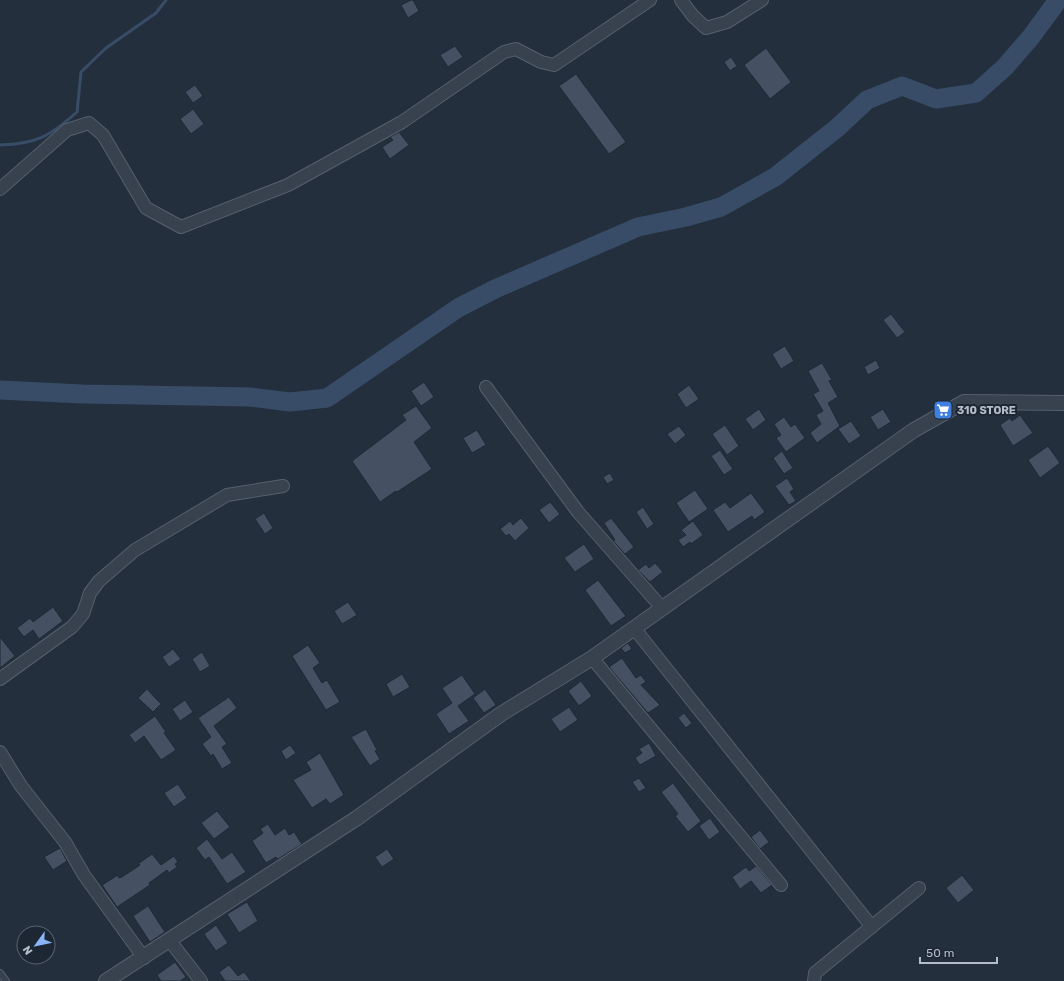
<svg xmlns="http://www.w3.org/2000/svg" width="1064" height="981" font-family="Rubik,sans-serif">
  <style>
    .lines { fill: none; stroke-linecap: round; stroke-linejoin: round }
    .stream { stroke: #394c67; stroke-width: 3 }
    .river { stroke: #394c67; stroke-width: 19 }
    .building { fill: #455162; stroke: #1f2835 }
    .service-casing { stroke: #565f6c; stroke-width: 8 }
    .minor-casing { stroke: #565f6c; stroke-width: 14 }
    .tertiary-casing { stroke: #565f6c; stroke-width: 16 }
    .service { stroke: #38414e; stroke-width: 6 }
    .minor { stroke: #38414e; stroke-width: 12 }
    .tertiary { stroke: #38414e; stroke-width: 14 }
    .labels { text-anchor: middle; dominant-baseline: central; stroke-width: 4; stroke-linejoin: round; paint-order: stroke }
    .poi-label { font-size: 11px; font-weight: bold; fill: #b4bcc9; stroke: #1d2633; text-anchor: start }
  </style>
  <rect width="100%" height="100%" fill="#242f3e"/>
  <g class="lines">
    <path class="stream" d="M0 145C37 144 50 136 77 112L81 72 106 48 156 13 166 0"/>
    <path class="river" d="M0 390 82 394 250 397 290 402 327 398 458 308 495 289 638 227 686 217 721 207 775 177 837 128 867 100 902 86 936 99 976 93 1005 67 1031 37 1058 0"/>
  </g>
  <path class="building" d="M411 0H413L419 11 408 18 401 5Z
    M455 46 463 57 448 67 440 55Z
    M766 48 791 82 770 99 744 65Z
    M731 57 737 66 730 71 724 62Z
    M576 74 626 142 609 154 559 86Z
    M195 85 203 96 193 103 185 92Z
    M193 109 204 124 191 134 180 119Z
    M399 132 409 145 390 159 382 147 393 140 390 137Z
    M891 314 905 332 897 338 883 320Z
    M785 346 794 361 781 369 772 354Z
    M876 360 880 368 868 375 864 367Z
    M822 363 832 380 829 381 838 397 828 403 840 426 817 443 810 433 821 424 816 415 823 411 813 394 819 391 808 371Z
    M424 382 434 397 421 406 411 391Z
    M689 385 699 399 686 408 677 394Z
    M416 406 432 428 414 442 432 469 397 492 396 491 380 502 352 461 406 420 402 415Z
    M759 409 766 420 753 430 745 419Z
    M883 409 891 422 878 430 870 417Z
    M1020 415 1033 433 1013 446 1000 425 1010 418 1012 421Z
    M784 417 791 427 795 424 805 438 786 452 776 438 781 435 774 424Z
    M851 421 861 436 849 444 838 429Z
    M725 425 739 446 727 455 712 434Z
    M679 426 686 435 675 444 667 434Z
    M477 430 486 445 472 453 463 438Z
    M1048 446 1060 463 1040 478 1028 460Z
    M720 450 733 469 724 475 711 456Z
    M782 451 793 468 784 474 773 458Z
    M610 473 614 480 607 484 603 477Z
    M787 478 794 489 790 492 796 501 789 505 775 486Z
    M695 490 708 509 689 522 676 503Z
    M751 493 765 512 754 520 752 516 728 532 713 510 725 502 730 508Z
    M550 502 560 514 549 523 539 510Z
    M643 507 654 524 647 529 636 512Z
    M264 513 273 528 265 534 255 519Z
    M521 518 529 528 515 541 509 534 506 536 500 529 510 521 513 525Z
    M611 518 634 547 625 554 613 541 615 540 604 523Z
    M693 521 703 535 691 544 690 542 683 547 678 540 686 535 681 530Z
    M584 544 594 559 575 572 564 558Z
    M655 563 663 572 650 582 638 570 646 564 649 568Z
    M598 580 626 616 611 626 585 590Z
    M348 602 357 615 342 624 334 611Z
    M53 607 63 621 39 639 33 630 24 637 17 628 30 618 33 622Z
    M0 637 15 656 0 668Z
    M628 643 632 649 625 653 621 648Z
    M308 645 320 663 313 668 322 683 327 680 340 702 326 710 292 656Z
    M173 649 181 659 169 667 162 657Z
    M202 652 210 666 200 672 192 659Z
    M622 658 636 678 641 675 646 682 641 685 660 705 648 713 609 667Z
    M402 674 410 687 393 697 386 684Z
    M462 675 475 694 458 706 469 721 449 734 436 714 452 703 442 688Z
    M581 681 592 696 579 706 568 691Z
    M147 689 161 704 153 712 138 698Z
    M485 689 496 705 484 713 473 698Z
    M229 697 237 708 214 726 227 744 222 747 232 763 222 769 213 754 211 756 202 744 211 737 198 718Z
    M185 700 193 712 180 721 172 709Z
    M569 707 578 720 560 732 551 719Z
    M684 713 692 723 686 728 678 718Z
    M155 716 166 732 164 733 176 750 161 760 144 736 135 743 129 735Z
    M366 729 377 750 375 751 380 759 370 766 351 737Z
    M649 743 656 756 640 765 635 758 642 753 639 749Z
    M290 745 296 753 286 760 281 751Z
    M320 753 344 795 330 804 326 799 312 808 293 780 311 770 306 762Z
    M639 778 646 788 639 792 632 782Z
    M673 783 701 821 688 832 675 816 678 814 661 792Z
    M178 784 187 798 174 807 164 793Z
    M217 811 230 827 214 839 201 823Z
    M710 818 720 832 709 840 699 826Z
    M268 824 275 835 285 828 289 835 294 832 302 844 278 859 276 857 266 863 252 841 263 833 260 829Z
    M760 830 769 842 760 849 751 837Z
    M207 839 222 859 232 852 246 872 227 884 209 857 205 860 196 848Z
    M60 848 67 861 53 870 44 857Z
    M387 849 394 859 382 867 375 857Z
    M152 854 161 865 174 856 178 862 175 864 177 867 169 873 167 870 149 883 150 885 117 907 102 885 118 875 119 878 122 877 140 865 138 864Z
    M756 866 772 885 761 893 751 881 740 889 732 877 746 867 749 871Z
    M962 875 974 890 958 903 946 888Z
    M247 902 258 921 239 933 227 914Z
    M148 906 165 932 150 942 133 916Z
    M216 925 228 943 216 951 204 934Z
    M175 962 186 977 180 981H161L157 975Z
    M229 965 238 976 244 972 251 981H225L219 972Z"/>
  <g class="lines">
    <defs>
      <path id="service" d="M0 973 6 981"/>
      <path id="minor" d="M681 0 693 16 706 28 727 22 762 0
        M0 189 67 130 89 123 103 135 146 208 181 227 288 185 402 122 504 52 516 49 541 62 554 65 650 0
        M486 387 578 512 662 608
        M634 628 872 927
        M592 658 781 885
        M0 679 72 627 83 614 90 593 99 581 135 550 227 495 283 486
        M0 752 21 786 65 842 84 875 144 958
        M170 941 201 981
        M814 981 815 973 919 888"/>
      <path id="tertiary" d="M106 981 357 818 501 714 592 658 914 430 964 402 1064 403"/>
    </defs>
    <use href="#service" class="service-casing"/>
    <use href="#minor" class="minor-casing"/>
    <use href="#tertiary" class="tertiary-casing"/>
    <use href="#service" class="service"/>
    <use href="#minor" class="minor"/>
    <use href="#tertiary" class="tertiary"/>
  </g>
  <defs>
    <symbol id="supermarket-square" viewBox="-11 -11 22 22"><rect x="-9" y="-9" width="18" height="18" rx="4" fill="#3f7fe0" stroke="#1d2633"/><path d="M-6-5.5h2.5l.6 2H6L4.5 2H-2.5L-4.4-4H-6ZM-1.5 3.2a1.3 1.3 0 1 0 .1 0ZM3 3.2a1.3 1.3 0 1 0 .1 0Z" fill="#fff"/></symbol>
  </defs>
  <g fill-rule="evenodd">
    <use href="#supermarket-square" x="932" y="399" width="22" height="22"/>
  </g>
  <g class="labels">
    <g class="poi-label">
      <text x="957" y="410">310 STORE</text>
    </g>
  </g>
  <g transform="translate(36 945) rotate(237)"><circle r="19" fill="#1d2633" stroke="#59626f"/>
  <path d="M0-3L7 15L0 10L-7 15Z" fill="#8ab4f8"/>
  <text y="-6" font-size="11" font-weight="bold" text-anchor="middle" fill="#b4bcc9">N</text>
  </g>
  <path d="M920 957v6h77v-6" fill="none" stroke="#b4bcc9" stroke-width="2"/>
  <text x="926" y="957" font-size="12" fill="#b4bcc9" stroke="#1d2633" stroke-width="3" paint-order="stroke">50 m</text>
</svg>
